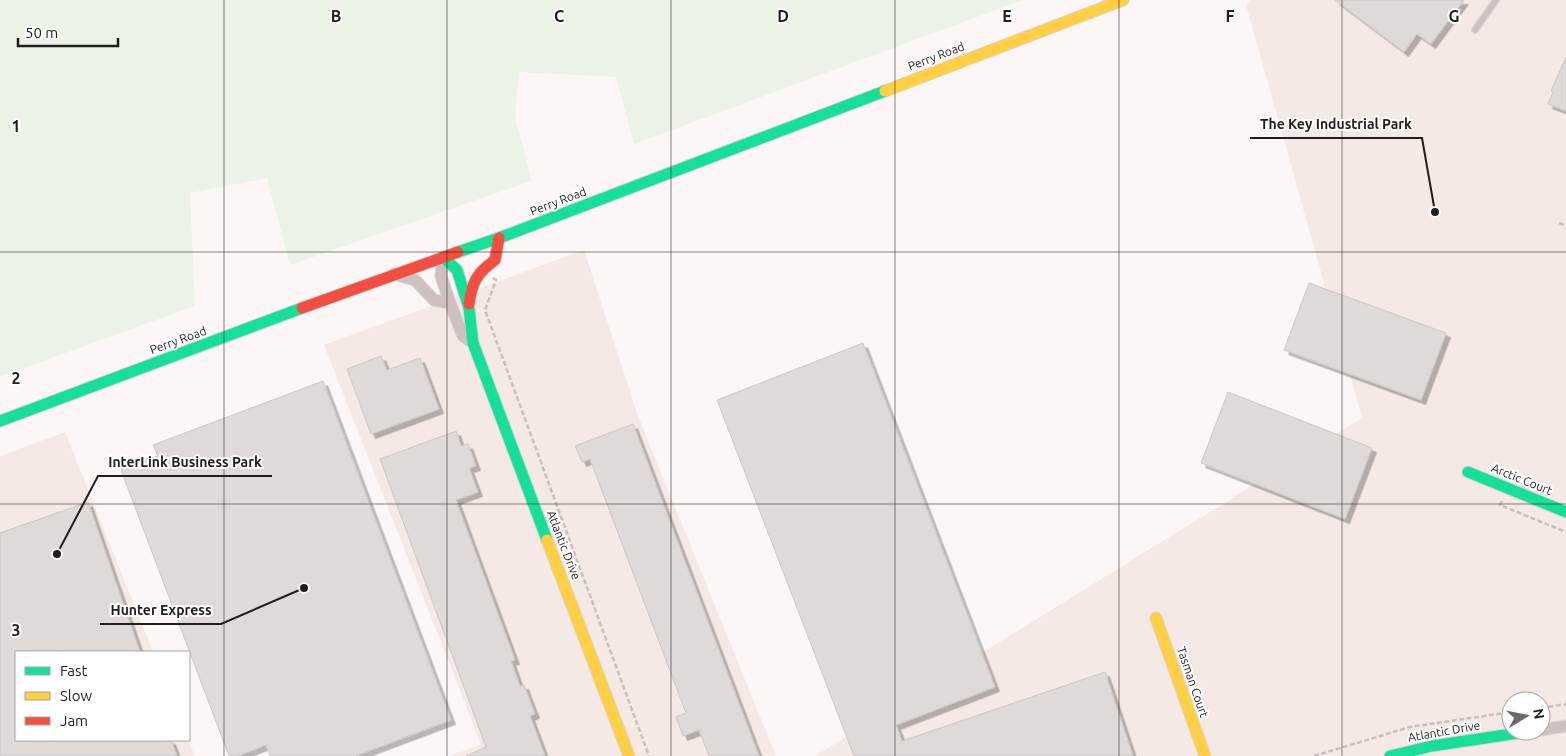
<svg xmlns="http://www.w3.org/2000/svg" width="1566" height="756" font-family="Ubuntu,sans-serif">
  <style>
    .built { fill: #f4e9e4; fill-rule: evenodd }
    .green { fill: #eaf3e6 }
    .building { fill: #dfdad8; stroke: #ccc8c6; filter: url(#shadow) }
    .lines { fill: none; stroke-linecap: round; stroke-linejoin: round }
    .lane-casing { stroke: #d8d5d4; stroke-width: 8 }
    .street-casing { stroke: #d8d5d4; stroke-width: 13 }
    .fast-casing { stroke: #d8d5d4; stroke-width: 13 }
    .slow-casing { stroke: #d8d5d4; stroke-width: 13 }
    .jam-casing { stroke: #d8d5d4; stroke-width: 13 }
    .path { stroke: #c9bfbe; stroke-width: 2.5; stroke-dasharray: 5 2.5; stroke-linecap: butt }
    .lane { stroke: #cec0bf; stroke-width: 5.5 }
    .street { stroke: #cec0bf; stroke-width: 11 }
    .fast { stroke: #16e098; stroke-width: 11 }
    .slow { stroke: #ffcf43; stroke-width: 11 }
    .jam { stroke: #f24e42; stroke-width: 11 }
    .grid { fill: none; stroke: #211d1b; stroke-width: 1; stroke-opacity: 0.55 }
    .labels { text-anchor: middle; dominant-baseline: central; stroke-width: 4; stroke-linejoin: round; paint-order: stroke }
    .street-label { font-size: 12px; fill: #211d1b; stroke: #fff }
    .grid-label { font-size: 16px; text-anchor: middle; font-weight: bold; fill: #211d1b; stroke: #fff; stroke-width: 4; stroke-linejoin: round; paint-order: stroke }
    .leader { fill: none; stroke: #211d1b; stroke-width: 2 }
    .callout-dot { fill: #211d1b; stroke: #fff; stroke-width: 2 }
    .callout-label { font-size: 14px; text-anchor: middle; font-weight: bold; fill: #211d1b; stroke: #fff; stroke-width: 4; stroke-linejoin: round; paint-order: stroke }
  </style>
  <defs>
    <filter id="shadow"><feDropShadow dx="4.5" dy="4.5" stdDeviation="0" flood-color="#0004"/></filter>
  </defs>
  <rect width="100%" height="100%" fill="#fcf7f6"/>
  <path class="built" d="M1250 0H1566V756H815L1362 418 1246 5ZM1511 701H1541V731H1511Z
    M584 250 638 416 776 756H451L481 744 324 345Z
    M65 432 153 652H16V740H188L195 756H0V456Z"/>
  <path class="green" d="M0 0H1023L634 144 616 77 519 72 515 119 525 153 531 181 290 265 267 178 190 193 195 306 2 376H0Z"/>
  <path class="building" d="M1335 0H1464L1431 44 1417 34 1404 52Z
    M1566 57V111L1548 104 1553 92 1551 91Z
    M1309 283 1446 333 1421 400 1284 350Z
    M863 343 995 687 896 725 902 741 1105 672 1133 756H854L717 400Z
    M381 356 387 370 420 358 439 409 371 434 347 369Z
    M323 381 451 720 355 756H270L266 745 237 756H229L121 470 158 456 153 445Z
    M1228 392 1372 448 1345 519 1201 463Z
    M633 424 658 490 759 756H709L699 730 683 736 676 717 686 713 590 459 582 462 575 446Z
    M456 431 461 446 468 444 476 466 469 468 478 492 456 500 515 660 511 661 520 686 524 685 535 714 530 716 545 756H466L486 747 380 459Z
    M88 502 140 652H16V740H171L177 756H0V533Z"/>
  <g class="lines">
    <defs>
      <path id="lane" d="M1475 30 1496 0"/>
      <path id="street" d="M443 257 441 276 450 303 463 336 473 343
        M394 274 415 280 434 300 450 303
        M1541 730 1566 726"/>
      <path id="fast" d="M458 252 499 238 885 91
        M443 257 457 270 469 308 473 343 547 540
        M0 421 302 308
        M1468 472 1566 512
        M1390 756 1432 746 1532 731"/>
      <path id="slow" d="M885 91 1123 0
        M547 540 629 756
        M1156 618 1205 756"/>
      <path id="jam" d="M469 304C472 282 477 273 495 260L499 238
        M302 308 458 252"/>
    </defs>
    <use href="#lane" class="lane-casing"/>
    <use href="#street" class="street-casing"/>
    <use href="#fast" class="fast-casing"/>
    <use href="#slow" class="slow-casing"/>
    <use href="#jam" class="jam-casing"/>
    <path class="path" d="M1559 223 1566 226
      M493 278 496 280 485 310 649 756
      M1502 501 1500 505 1566 532
      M1541 708 1566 704
      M1314 756 1410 727 1511 712"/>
    <use href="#lane" class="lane"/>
    <use href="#street" class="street"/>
    <use href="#fast" class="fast"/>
    <use href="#slow" class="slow"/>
    <use href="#jam" class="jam"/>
  </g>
  <path class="grid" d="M224 0V756M447 0V756M671 0V756M895 0V756M1119 0V756M1342 0V756M0 252H1566M0 504H1566"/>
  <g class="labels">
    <g class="street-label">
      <text transform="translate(936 56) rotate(-21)">Perry Road</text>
      <text transform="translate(558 201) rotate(-21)">Perry Road</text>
      <text transform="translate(178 340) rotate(-20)">Perry Road</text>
      <text transform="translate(1522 479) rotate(22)">Arctic Court</text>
      <text transform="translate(564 545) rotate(69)">Atlantic Drive</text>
      <text transform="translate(1193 682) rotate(71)">Tasman Court</text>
      <text transform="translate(1444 731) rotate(-10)">Atlantic Drive</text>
    </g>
  </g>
  <g class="grid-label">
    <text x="336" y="22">B</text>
    <text x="559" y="22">C</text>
    <text x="783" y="22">D</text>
    <text x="1007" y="22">E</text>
    <text x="1230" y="22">F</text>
    <text x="1454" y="22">G</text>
    <text x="16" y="132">1</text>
    <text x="16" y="384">2</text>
    <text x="16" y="636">3</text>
  </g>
  <path class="leader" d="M1435 212L1422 138H1250M57 554L98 476H272M304 588L221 624H100"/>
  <g class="callout-dot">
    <circle cx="1435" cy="212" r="5"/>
    <circle cx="57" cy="554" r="5"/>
    <circle cx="304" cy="588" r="5"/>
  </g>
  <g class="callout-label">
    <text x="1336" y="129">The Key Industrial Park</text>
    <text x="185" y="467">InterLink Business Park</text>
    <text x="161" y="615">Hunter Express</text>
  </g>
  <rect x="15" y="651" width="175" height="90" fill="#ffffff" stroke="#a6a5a4"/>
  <rect x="25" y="667" width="25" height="8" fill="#16e098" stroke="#a6a5a4"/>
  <text x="60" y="676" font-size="15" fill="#211d1b">Fast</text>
  <rect x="25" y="692" width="25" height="8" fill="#ffcf43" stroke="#a6a5a4"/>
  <text x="60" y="701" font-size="15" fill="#211d1b">Slow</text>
  <rect x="25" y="717" width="25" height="8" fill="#f24e42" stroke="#a6a5a4"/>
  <text x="60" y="726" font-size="15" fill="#211d1b">Jam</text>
  <g transform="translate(1526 716) rotate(80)"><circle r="24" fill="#ffffff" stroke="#a6a5a4"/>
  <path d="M0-4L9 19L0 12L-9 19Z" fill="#6e6968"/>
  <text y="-8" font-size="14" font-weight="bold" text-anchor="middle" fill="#211d1b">N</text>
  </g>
  <path d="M18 38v8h100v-8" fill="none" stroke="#211d1b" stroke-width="2.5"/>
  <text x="25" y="38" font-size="15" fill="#211d1b" stroke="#ffffff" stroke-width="4" paint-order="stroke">50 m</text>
</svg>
